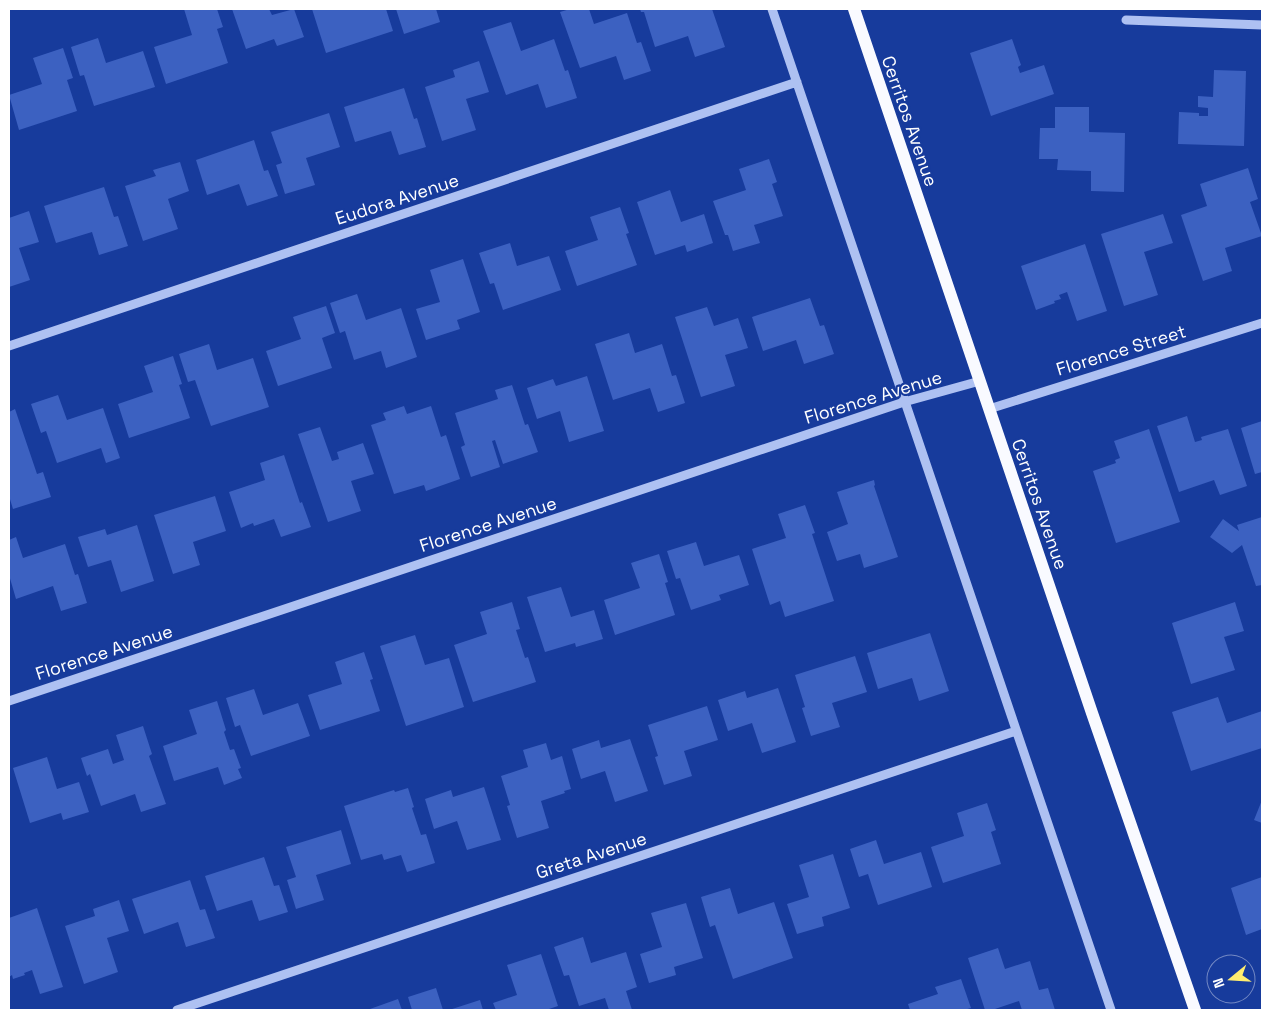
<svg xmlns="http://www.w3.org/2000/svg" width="1271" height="1019" font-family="'Space Grotesk',sans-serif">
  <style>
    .building { fill: #3c61c1 }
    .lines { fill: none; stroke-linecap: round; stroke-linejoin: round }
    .minor { stroke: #aec1f2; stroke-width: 9 }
    .major { stroke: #f9faff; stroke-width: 12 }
    .labels { text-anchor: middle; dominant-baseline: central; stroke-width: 4.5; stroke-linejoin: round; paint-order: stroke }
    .street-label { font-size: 18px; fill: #fff; stroke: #173b9c }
  </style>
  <rect width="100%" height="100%" fill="#173b9c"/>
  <path class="building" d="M184 9H217L223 27 217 29 228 63 166 84 154 47 192 35Z
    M232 9H269L272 15 294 9 304 37 277 46 274 39 246 49Z
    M312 9H386L393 31 326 53Z
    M396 9H436L440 22 404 34Z
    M570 9H589L594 24 627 13 637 43 641 42 651 71 624 80 616 56 580 68 560 12Z
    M640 9H712L725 47 695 57 688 36 655 47 644 12H641Z
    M511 22 521 51 554 39 565 71 568 70 577 98 546 108 538 84 506 95 483 31Z
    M98 38 106 63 143 51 155 87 94 106 84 75 80 76 71 47Z
    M1012 39 1021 65 1018 67 1020 73 1044 65 1054 94 991 116 970 53Z
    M63 48 73 78 67 80 77 111 19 130 9 95 42 84 33 58Z
    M479 61 489 92 466 99 476 130 442 141 425 87 455 77 453 70Z
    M1214 70 1246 71 1244 146 1178 144 1179 112 1199 113V116H1208V108L1198 107V96L1213 97Z
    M404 88 414 119 417 118 426 147 399 155 391 131 355 142 344 107Z
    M1055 107H1089V132L1125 133 1124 192 1091 191V171L1057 170 1058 159H1039L1040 128H1055Z
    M329 113 340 147 306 158 315 185 285 194 276 165 282 163 271 132Z
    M254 140 264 171 268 170 278 196 247 206 239 184 207 195 196 160Z
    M769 159 777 182 772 184 783 216 754 225 760 243 733 251 728 235H725L713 201 746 190 739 169Z
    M180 162 189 191 168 199 178 229 143 241 125 186 156 176 153 170Z
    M1248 168 1258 199 1250 202 1262 236 1225 248 1232 271 1203 281 1181 215 1207 206 1200 184Z
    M104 187 114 217 118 216 128 246 99 255 92 232 56 243 44 206Z
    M670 190 681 222 704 214 713 243 687 252 685 245 655 255 637 202Z
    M620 207 629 233 626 234 637 265 577 286 565 251 598 240 590 217Z
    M29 211 39 242 19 248 30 280 9 287V218Z
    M1163 214 1173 243 1144 252 1158 295 1124 306 1101 234Z
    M510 243 517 266 549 256 561 290 503 310 494 283 490 284 479 253Z
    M1085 244 1107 311 1077 321 1067 292 1059 295 1061 299 1054 301 1055 303 1036 310 1021 266Z
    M463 259 480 312 457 320 460 329 426 340 416 309 440 302 430 270Z
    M357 294 366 320 401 308 417 357 386 368 381 351 354 360 345 331 340 333 330 303Z
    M810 298 820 326 824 325 834 354 804 364 796 340 763 351 752 317Z
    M326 306 335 333 322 338 332 368 278 386 266 351 301 339 293 317Z
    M707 307 714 326 738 318 748 348 725 355 735 386 701 397 675 317Z
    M629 333 635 353 662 344 672 376 676 375 685 403 658 412 650 388 613 400 595 344Z
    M209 344 217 370 253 358 269 407 211 426 195 380 188 382 179 354Z
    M173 356 182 384 179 385 190 418 129 438 118 404 153 392 144 366Z
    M587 376 604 431 569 442 560 411 537 419 527 388 553 379 556 386Z
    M512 385 525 425 528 424 538 452 503 464 495 440 492 441 500 467 471 477 461 447 465 445 455 413 498 399 495 390Z
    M58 395 67 420 103 408 120 458 106 463 101 448 57 463 46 431 41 433 31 404Z
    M404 406 407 414 431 406 441 437 446 435 460 479 426 491 424 485 394 494 371 425 386 420 383 413Z
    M15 409 37 474 43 472 51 497 13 509 9 496V412Z
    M1187 416 1195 442 1202 440 1201 437 1228 429 1247 486 1220 495 1214 480 1179 492 1157 426Z
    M1262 421V472L1255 474 1241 428Z
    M320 427 332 461 339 459 337 452 363 443 374 474 351 481 361 511 328 522 298 434Z
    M1149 429 1180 522 1116 543 1093 471 1116 463 1115 460 1120 458 1114 441Z
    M284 455 300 503 302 502 311 527 281 537 274 519 254 526 253 523 241 528 229 492 265 480 260 463Z
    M874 480 875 485 874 486 898 557 864 568 860 554 837 561 827 532 848 524 837 492Z
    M215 496 226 531 193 542 200 565 173 574 154 515Z
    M805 505 815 533 812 534 834 601 785 617 780 601 770 605 752 549 786 538 778 514Z
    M1262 517V585L1256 586 1242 545 1232 553 1210 537 1223 519 1239 531 1237 525Z
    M137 525 154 581 121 592 111 560 88 567 78 537 105 529 107 535Z
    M16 537 23 558 65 544 75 575 78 574 87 603 61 611 53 586 16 599 9 575V540Z
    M696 542 704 566 739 555 749 585 719 595 721 600 691 610 680 578 676 579 667 551Z
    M659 554 668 582 665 583 675 615 615 635 604 600 640 588 631 563Z
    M561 587 571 617 594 610 603 639 576 647 575 643 545 652 527 597Z
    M512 602 520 629 516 630 525 658 528 657 536 682 473 702 454 645 487 634 480 612Z
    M1235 602 1244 631 1224 637 1235 670 1191 684 1172 623Z
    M930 633 949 691 919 701 912 678 878 689 867 653Z
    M415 635 425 665 449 658 464 707 406 726 380 646Z
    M364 652 373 679 370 680 380 711 320 730 308 695 342 684 335 662Z
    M855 656 867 692 832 703 840 727 811 736 802 708 805 707 795 675Z
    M778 688 796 742 762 753 752 723 728 731 718 700 745 691 747 698Z
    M254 689 263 715 298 703 310 736 251 756 240 725 235 727 226 698Z
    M1218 697 1227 723 1262 711V748L1191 771 1172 712Z
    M217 701 226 730 224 732 230 750 234 749 241 768 238 769 242 778 224 785 218 767 174 781 163 746 197 734 189 710Z
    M707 706 718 740 684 751 692 776 664 785 655 757 658 756 648 725Z
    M143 726 152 754 149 756 166 804 141 812 135 794 101 806 90 774 87 776 81 758 108 749 113 764 124 760 116 735Z
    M630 739 648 791 615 802 605 771 581 779 572 749 599 740 601 748Z
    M546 743 551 760 562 756 571 789 564 791 565 793 541 801 549 828 517 838 507 806 510 805 501 776 528 767 523 750Z
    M47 757 57 789 79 782 89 812 63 820 61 813 30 823 13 768Z
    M484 787 501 840 467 850 457 821 434 829 425 799 451 790 453 797Z
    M408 788 414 807 412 808 421 835 426 834 435 863 407 872 401 855 384 860 382 854 361 860 344 806 394 790 395 792Z
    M1262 800V823L1254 820Z
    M987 803 996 830 991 832 1001 864 943 883 931 847 964 836 957 813Z
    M341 830 351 864 316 875 324 900 296 909 287 880 296 877 286 847Z
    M876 840 884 864 921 852 932 887 878 905 868 874 859 877 850 849Z
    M833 854 850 908 822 917 824 926 797 934 787 904 809 897 799 865Z
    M264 857 274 886 279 885 288 912 259 921 252 900 217 911 205 876Z
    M1262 877V929L1246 935 1231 888Z
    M190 880 200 910 205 909 215 938 186 947 178 922 144 934 132 899Z
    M730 888 738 914 774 902 793 958 733 979 715 925 710 927 701 897Z
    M119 900 129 931 107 938 118 972 84 984 65 926 95 916 93 909Z
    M686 903 703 958 674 967 676 975 649 983 640 954 662 947 651 913Z
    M37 908 63 987 40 994 32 970 24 973 25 975 13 979 12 975 9 977V918Z
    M583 937 591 963 626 952 637 987 626 991 632 1010H609L605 998 579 1006 569 975 564 976 554 947Z
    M998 948 1005 969 1030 961 1039 990 1048 988 1055 1010H1022L1019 1001 992 1010H985L968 958Z
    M541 954 558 1006 546 1010H496L493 1003 517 995 507 965Z
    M961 979 971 1008 964 1010H910L908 1004 938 994 935 987Z
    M436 988 443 1010H412L408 997Z
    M398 999 402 1010H371L370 1009Z
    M480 1000 483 1010H449Z"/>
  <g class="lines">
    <path class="minor" d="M772 9 1111 1010
      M1126 20 1262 25
      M9 346 797 82
      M989 409 1262 323
      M9 701 904 402 980 381
      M177 1010 1016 731"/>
    <path class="major" d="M854 9 1092 713 1195 1010"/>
  </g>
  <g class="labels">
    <g class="street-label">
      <text transform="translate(910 121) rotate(71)">Cerritos Avenue</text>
      <text transform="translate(397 199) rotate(-18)">Eudora Avenue</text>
      <text transform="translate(1121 350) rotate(-17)">Florence Street</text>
      <text transform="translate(873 397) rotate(-17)">Florence Avenue</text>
      <text transform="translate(1040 504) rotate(71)">Cerritos Avenue</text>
      <text transform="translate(488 524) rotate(-18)">Florence Avenue</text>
      <text transform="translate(104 652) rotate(-18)">Florence Avenue</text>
      <text transform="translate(591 855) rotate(-18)">Greta Avenue</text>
    </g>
  </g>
  <rect width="1271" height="1019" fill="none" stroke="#ffffff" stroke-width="20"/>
  <g transform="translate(1231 979) rotate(252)"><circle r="24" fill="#173b9c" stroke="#7489c4"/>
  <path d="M0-4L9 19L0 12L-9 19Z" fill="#ffed6f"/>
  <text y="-8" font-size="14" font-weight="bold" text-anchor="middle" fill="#ffffff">N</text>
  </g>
</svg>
